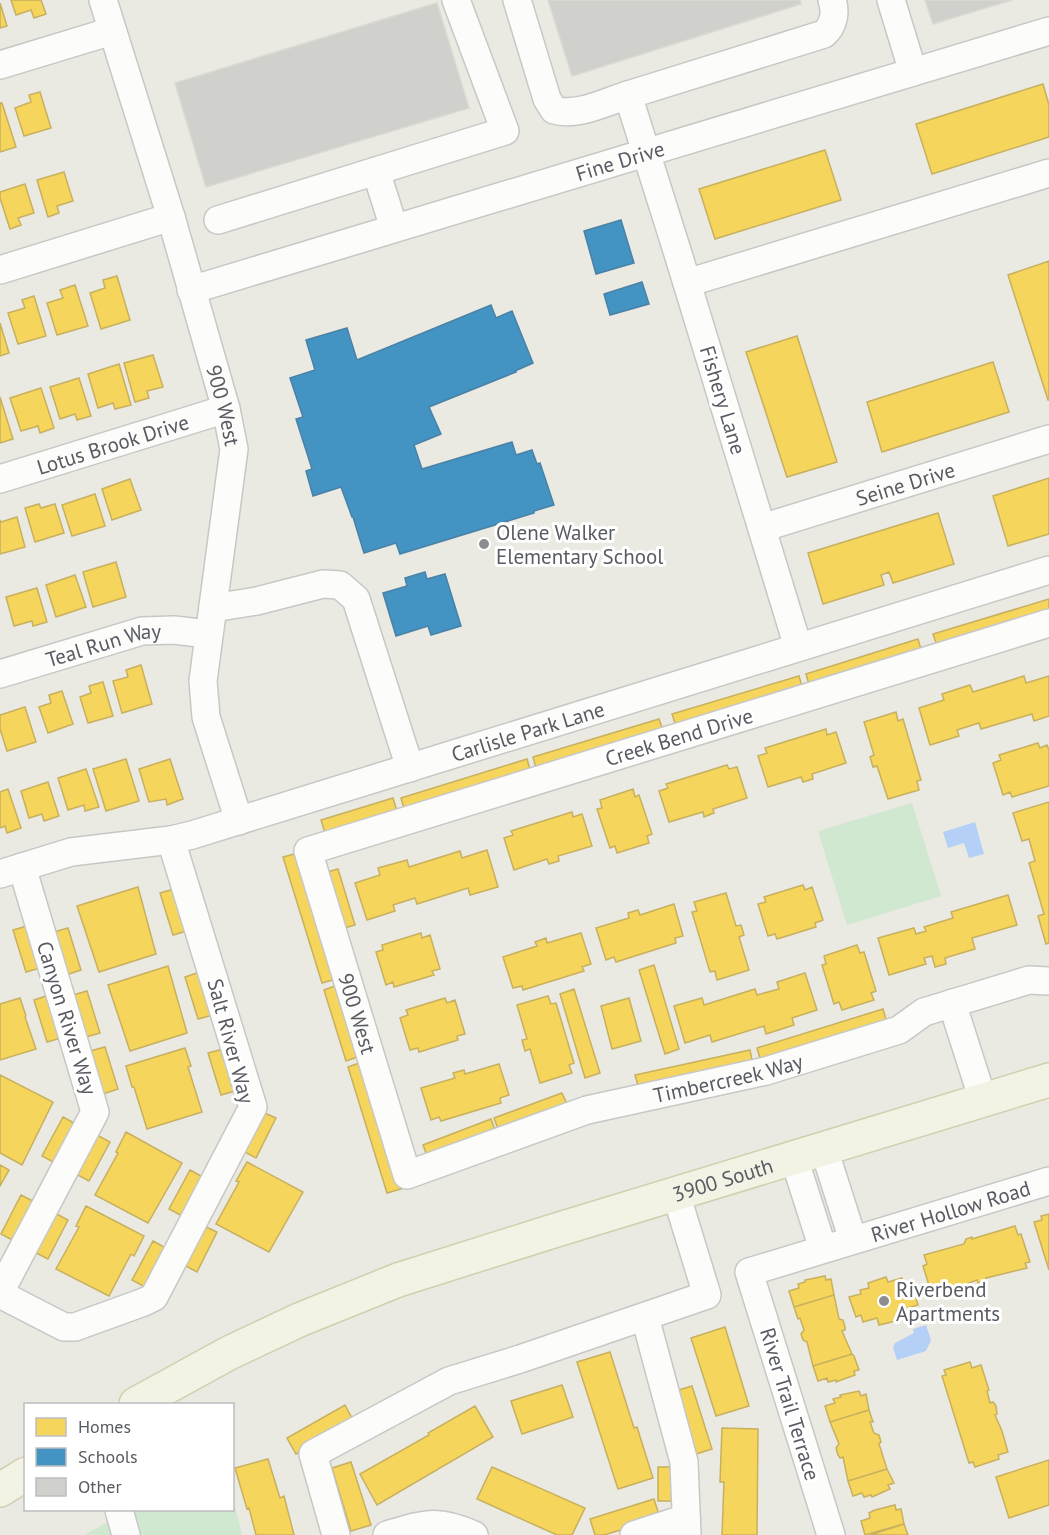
<svg xmlns="http://www.w3.org/2000/svg" width="1049" height="1535" font-family="'PT Sans',sans-serif">
  <style>
    .green { fill: #d0e7d0 }
    .water { fill: #b4d0f6 }
    .homes { fill: #f6d55c; stroke: #c7b05e; stroke-width: 1.5 }
    .schools { fill: #4393c3; stroke: #4982a6; stroke-width: 1.5 }
    .building { fill: #d0d0cc; stroke: #dad8d2; stroke-width: 1.5 }
    .lines { fill: none; stroke-linecap: round; stroke-linejoin: round }
    .minor-casing { stroke: #c7c8c6; stroke-width: 30 }
    .major-casing { stroke: #d3cfae; stroke-width: 36 }
    .minor { stroke: #fcfcfb; stroke-width: 27 }
    .major { stroke: #f2f2e5; stroke-width: 33 }
    .poi-dot { fill: #8b8d8f; stroke: #fff; stroke-width: 2 }
    .labels { text-anchor: middle; dominant-baseline: central; stroke-width: 6; stroke-linejoin: round; paint-order: stroke }
    .street-label { font-size: 21px; fill: #585b62; stroke: #fff }
    .poi-label { font-size: 21px; fill: #585b62; stroke: #fff; text-anchor: start }
  </style>
  <rect width="100%" height="100%" fill="#eae9e2"/>
  <path class="green" d="M912 803 941 896 847 925 818 831Z
    M233 1498 242 1535H84L130 1510H232Z"/>
  <path class="water" d="M975 822 984 854 969 858 964 843 948 848 943 832Z
    M926 1325 931 1340 926 1351 897 1360 893 1347 895 1343 914 1333 913 1329Z"/>
  <path class="homes" d="M11 0H41L46 14 34 18 31 10 16 15Z
    M0 3 7 26 0 28Z
    M1043 84 1049 105V137L932 174 916 124Z
    M40 92 51 128 24 136 15 108 31 102 29 95Z
    M0 103H2L16 147 0 152Z
    M825 150 841 200 715 239 699 189Z
    M64 172 73 201 57 206 59 213 48 217 37 180Z
    M25 184 34 213 18 218 21 225 10 229 0 198V192Z
    M1049 261V400H1048L1008 275Z
    M117 276 130 320 101 329 90 293 105 288 103 280Z
    M75 285 88 326 57 335 47 303 63 298 60 290Z
    M34 296 46 336 18 344 8 313 25 308 22 300Z
    M0 323 9 353 0 356Z
    M797 336 837 462 787 477 746 352Z
    M153 355 163 387 147 391 149 398 135 402 124 363Z
    M993 362 1009 412 882 452 867 402Z
    M119 364 131 405 115 409 113 403 98 408 88 374Z
    M79 378 91 416 77 420 75 414 60 419 50 387Z
    M41 388 54 428 40 433 38 426 21 431 10 398Z
    M0 397 13 439 0 443Z
    M1049 478V534L1008 546 993 496Z
    M130 479 141 510 112 520 102 489Z
    M95 494 105 526 72 536 62 505Z
    M39 504 41 508 55 504 64 533 35 542 25 508Z
    M938 513 954 564 893 583 889 572 881 575 884 585 823 604 808 553Z
    M17 517 25 547 0 554V520L1 522Z
    M116 562 126 597 93 607 83 572Z
    M75 575 86 607 56 617 46 585Z
    M37 588 47 622 33 626 32 621 14 626 6 597Z
    M1049 599V614L938 649 933 634Z
    M918 639 922 653 810 688 806 674Z
    M141 665 152 704 122 713 113 681 128 677 126 670Z
    M799 676 803 690 677 729 672 714Z
    M1024 676 1026 683 1049 676V716L1034 721 1032 714 981 729 979 723 957 730 959 736 930 745 919 708 944 700 942 694 970 685 973 692Z
    M103 682 113 716 88 723 80 697 91 693 89 686Z
    M62 691 73 724 48 733 39 707 51 703 49 695Z
    M25 707 36 742 7 751 0 729V715Z
    M896 712 898 721 903 719 921 780 917 781 919 790 888 799 877 766 873 767 870 757 874 755 864 722Z
    M659 719 664 733 537 772 533 757Z
    M826 729 827 735 836 732 846 763 812 774 813 779 803 782 801 777 768 787 758 756 767 753 765 748Z
    M1038 743 1040 748 1047 745 1049 750V786L1012 797 1010 792 1003 795 993 763 1001 760 999 755Z
    M126 759 139 801 106 811 93 769Z
    M170 759 183 799 167 805 166 799 149 802 139 769Z
    M527 759 531 773 405 812 401 798Z
    M727 765 729 769 737 767 747 798 713 809 714 813 704 817 703 812 669 822 659 791 668 788 666 784Z
    M86 769 99 807 85 811 84 805 68 810 58 778Z
    M48 782 59 816 44 821 42 814 29 818 21 791Z
    M8 789 21 828 7 833 5 826 0 828V792Z
    M633 789 635 797 639 795 652 834 647 836 649 843 617 853 615 846 610 848 597 809 602 808 600 800Z
    M393 798 398 815 326 836 321 820Z
    M1049 802V943L1046 944 1038 916 1044 914 1029 863 1035 861 1029 839 1022 841 1013 813Z
    M572 812 573 817 582 814 592 846 558 856 559 861 549 864 547 859 514 870 504 838 513 835 511 831Z
    M487 850 498 887 470 895 468 888 417 904 415 898 393 905 395 911 367 920 355 883 380 875 378 868 407 860 409 867 460 851 462 858Z
    M298 853 336 979 322 983 283 857Z
    M338 869 355 925 341 929 324 873Z
    M803 885 805 890 812 887 823 920 815 923 816 927 777 939 775 934 768 936 758 904 766 902 764 897Z
    M138 887 156 954 99 972 77 906Z
    M174 889 187 931 173 935 160 893Z
    M726 893 736 926 741 925 744 935 739 937 749 970 717 980 715 971 710 972 692 912 697 911 694 902Z
    M1008 895 1017 925 972 938 975 949 945 958 946 964 935 967 932 956 924 958 926 964 889 975 878 938 914 928 916 934 926 931 924 927 953 918 951 912Z
    M674 904 683 936 675 938 676 943 616 962 614 957 606 960 596 928 629 918 628 913 638 910 640 915Z
    M27 926 40 968 26 972 13 930Z
    M68 928 81 970 66 975 54 932Z
    M421 933 422 938 430 935 440 969 432 971 434 975 394 987 393 982 386 985 376 952 383 950 382 945Z
    M581 933 591 964 582 967 584 971 523 990 522 986 513 988 503 957 537 946 535 942 546 938 547 943Z
    M857 945 860 953 864 952 876 991 871 993 874 1000 842 1010 839 1002 834 1004 822 965 826 964 824 956Z
    M654 965 679 1049 665 1054 639 970Z
    M168 966 187 1033 130 1051 108 985Z
    M200 972 213 1015 198 1019 185 977Z
    M805 973 817 1010 792 1018 794 1025 766 1034 764 1026 712 1042 710 1035 685 1043 674 1006 702 998 704 1005 755 989 757 995 779 989 777 982Z
    M338 985 360 1056 346 1061 324 990Z
    M574 989 600 1073 585 1078 560 994Z
    M87 991 100 1033 86 1037 73 995Z
    M49 995 61 1038 47 1042 34 1000Z
    M548 996 551 1004 556 1003 574 1063 569 1065 572 1073 540 1083 530 1049 525 1051 522 1040 527 1039 517 1005Z
    M20 998 26 1016 25 1017 36 1049 0 1060V1004Z
    M445 998 447 1003 455 1000 465 1034 457 1036 458 1040 419 1052 418 1048 410 1050 400 1018 408 1015 406 1010Z
    M629 998 641 1041 612 1049 601 1006Z
    M883 1009 887 1023 761 1062 757 1048Z
    M105 1047 118 1089 103 1094 90 1051Z
    M185 1048 191 1066 188 1067 202 1112 147 1129 134 1087H132L126 1066Z
    M223 1049 235 1091 221 1095 208 1053Z
    M750 1050 753 1065 639 1089 635 1075Z
    M362 1062 401 1189 387 1193 348 1067Z
    M499 1064 509 1095 500 1098 501 1103 441 1121 439 1117 431 1120 421 1088 455 1078 453 1073 464 1070 465 1074Z
    M0 1075 53 1102 22 1165 0 1153Z
    M562 1093 568 1106 499 1132 494 1118Z
    M262 1112 276 1118 256 1158 243 1151Z
    M63 1117 76 1124 55 1163 42 1156Z
    M491 1119 496 1133 428 1158 423 1145Z
    M126 1132 182 1163 148 1223 95 1195 118 1153 116 1152Z
    M97 1135 110 1142 89 1181 76 1174Z
    M247 1162 303 1192 269 1252 216 1224 239 1182 236 1181Z
    M0 1165 9 1170 0 1186Z
    M190 1170 203 1177 182 1216 169 1209Z
    M21 1195 35 1202 14 1241 1 1234Z
    M86 1206 144 1236 134 1256 131 1254 109 1296 56 1269 79 1227 76 1226Z
    M55 1213 68 1220 48 1259 34 1252Z
    M1049 1214V1270L1034 1222 1042 1220 1041 1216Z
    M204 1226 217 1232 197 1272 184 1265Z
    M1015 1226 1018 1235 1021 1234 1030 1262 1025 1263 1027 1268 986 1278 985 1281 978 1283 977 1280 937 1295 936 1290 931 1292 923 1266 927 1264 924 1255 964 1244 966 1239 972 1237V1239Z
    M153 1241 166 1248 145 1287 132 1280Z
    M825 1276 826 1280 831 1279 834 1295 794 1307 789 1291 799 1288 798 1284 805 1282V1280Z
    M886 1277 888 1282 902 1278 904 1285 912 1283 918 1305 897 1311 900 1320 879 1325 877 1318 863 1322 861 1315 856 1317 849 1297 861 1294 860 1290 869 1288 868 1283Z
    M834 1295 839 1319 843 1320 845 1327V1330L842 1331 852 1354 813 1366 807 1342 803 1340 801 1334 804 1330 800 1318 798 1319 794 1307Z
    M725 1327 749 1406 716 1416 691 1338Z
    M610 1352 634 1428 637 1427 653 1478 618 1489 577 1362Z
    M852 1354 854 1356 859 1370 854 1371 855 1375 836 1382V1380L828 1382 827 1378 818 1381 813 1366Z
    M970 1362 972 1368 981 1365 989 1390 987 1391 990 1403 993 1402 996 1406 997 1414 995 1415 1002 1431 1008 1452 998 1455 999 1459 975 1467 973 1462 969 1463 942 1376 946 1375 944 1370Z
    M562 1385 573 1417 522 1434 511 1401Z
    M692 1386 712 1449 693 1455 672 1392Z
    M859 1391 861 1396 866 1394 869 1410 830 1422 825 1406 835 1403 833 1399 841 1397 840 1395Z
    M345 1405 354 1422 296 1454 287 1438Z
    M475 1406 493 1437 377 1505 360 1474 429 1435 428 1433Z
    M869 1410 873 1422H870L874 1433 879 1435 881 1442 879 1444 887 1469 848 1481 843 1457 840 1458 838 1455 836 1448 839 1444 830 1422Z
    M722 1428 758 1429 757 1535H722L724 1482H720Z
    M268 1459 280 1498 284 1496 294 1535H256L249 1508 247 1509 235 1468Z
    M1049 1460V1505L1009 1518 996 1477Z
    M351 1462 371 1525 351 1531 332 1468Z
    M492 1467 585 1508 572 1535H557L477 1499Z
    M658 1467H677L678 1501H658Z
    M887 1469 894 1483 888 1485 890 1489 872 1497 871 1495 864 1497 862 1493 853 1496 848 1481Z
    M654 1499 660 1518 604 1535H595L590 1519Z
    M895 1505 896 1510 901 1509 904 1524 865 1535 861 1521 870 1518 869 1513 875 1510Z
    M904 1524 908 1535H870Z"/>
  <path class="schools" d="M621 220 634 263 596 274 584 231Z
    M642 282 649 304 610 315 604 294Z
    M491 305 496 318 512 311 533 363 515 371 516 372 429 407 441 434 414 445 422 469 512 442 516 455 532 450 537 464 540 463 554 505 534 511V513L400 554 396 543 364 553 353 517H352L341 487 313 496 306 471 312 469 296 419 303 417 290 378 315 370 306 340 347 328 357 360Z
    M425 572 427 579 445 574 461 626 431 635 428 626 396 636 383 593 407 586 405 578Z"/>
  <path class="building" d="M548 0H800L801 4 572 76Z
    M925 0H1012L933 24Z
    M437 3 469 108 206 187 175 83Z"/>
  <g class="lines">
    <defs>
      <g id="minor">
        <path id="s1" d="M103 0 171 217 226 409 234 449 203 681 206 717 239 821"/>
        <path d="M517 0 547 99 554 110C577 117 605 102 628 95"/>
        <path d="M891 0 913 72"/>
        <path d="M0 65 112 31"/>
        <path d="M376 171 505 131 456 0"/>
        <path d="M218 220 376 171 394 228"/>
        <path d="M0 270 171 217"/>
        <path d="M687 283 1049 173"/>
        <path id="s2" d="M191 290 1049 31"/>
        <path id="s3" d="M0 479 226 409"/>
        <path id="s4" d="M762 528 1049 439"/>
        <path d="M213 608 257 601 323 584 340 585 356 599 410 768"/>
        <path id="s5" d="M1049 623 308 851 407 1175 587 1110 766 1071 899 1030 924 1012 1029 980 1049 981"/>
        <path d="M798 647 679 257 628 95 824 34C834 25 836 12 832 0"/>
        <path id="s6" d="M0 674 142 631 174 630 208 634"/>
        <path id="s7" d="M0 874 71 852 171 840 192 835 1049 570"/>
        <path d="M952 1003 983 1100"/>
        <path d="M824 1149 853 1240"/>
        <path d="M794 1158 823 1249"/>
        <path d="M0 1292 95 1112 22 867"/>
        <path d="M0 1294 64 1327H75L144 1302 154 1297 253 1107 171 840"/>
        <path d="M645 1317 684 1462 687 1535"/>
        <path d="M119 1510 126 1535"/>
        <path d="M336 1535 313 1454 449 1381 520 1359 707 1295 676 1194"/>
        <path d="M387 1535C423 1524 437 1518 474 1535"/>
        <path d="M634 1535 686 1518"/>
        <path id="s8" d="M831 1535 749 1272 1049 1181"/>
      </g>
      <g id="major">
        <path id="s9" d="M136 1404 229 1353 299 1320 398 1280 550 1232 1049 1080"/>
        <path d="M0 1490 26 1474"/>
      </g>
    </defs>
    <use href="#minor" class="minor-casing"/>
    <use href="#major" class="major-casing"/>
    <use href="#minor" class="minor"/>
    <use href="#major" class="major"/>
  </g>
  <g class="poi-dot">
    <circle cx="484" cy="544" r="6"/>
    <circle cx="884" cy="1301" r="6"/>
  </g>
  <g class="labels">
    <g class="street-label">
      <text stroke="none"><textPath href="#s2" startOffset="448">Fine Drive</textPath></text>
      <text transform="translate(723 400) rotate(73)">Fishery Lane</text>
      <text stroke="none"><textPath href="#s1" startOffset="423">900 West</textPath></text>
      <text stroke="none"><textPath href="#s3" startOffset="118">Lotus Brook Drive</textPath></text>
      <text stroke="none"><textPath href="#s4" startOffset="150">Seine Drive</textPath></text>
      <text stroke="none"><textPath href="#s6" startOffset="108">Teal Run Way</textPath></text>
      <text stroke="none"><textPath href="#s7" startOffset="548">Carlisle Park Lane</textPath></text>
      <text transform="translate(679 737) rotate(-17)">Creek Bend Drive</text>
      <text stroke="none"><textPath href="#s5" startOffset="945">900 West</textPath></text>
      <text transform="translate(67 1018) rotate(73)">Canyon River Way</text>
      <text transform="translate(231 1041) rotate(75)">Salt River Way</text>
      <text stroke="none"><textPath href="#s5" startOffset="1450">Timbercreek Way</textPath></text>
      <text stroke="none"><textPath href="#s9" startOffset="630">3900 South</textPath></text>
      <text stroke="none"><textPath href="#s8" startOffset="486">River Hollow Road</textPath></text>
      <text transform="translate(790 1404) rotate(73)">River Trail Terrace</text>
    </g>
    <g class="poi-label">
      <text x="496" y="532">Olene Walker<tspan x="496" dy="24">Elementary School</tspan></text>
      <text x="896" y="1289">Riverbend<tspan x="896" dy="24">Apartments</tspan></text>
    </g>
  </g>
  <rect x="24" y="1403" width="210" height="108" fill="#ffffff" stroke="#bcbdc0" stroke-width="1.5"/>
  <rect x="36" y="1418" width="30" height="18" fill="#f6d55c" stroke="#bcbdc0" stroke-width="1.5"/>
  <text x="78" y="1433" font-size="18" fill="#585b62">Homes</text>
  <rect x="36" y="1448" width="30" height="18" fill="#4393c3" stroke="#bcbdc0" stroke-width="1.5"/>
  <text x="78" y="1463" font-size="18" fill="#585b62">Schools</text>
  <rect x="36" y="1478" width="30" height="18" fill="#d0d0cc" stroke="#bcbdc0" stroke-width="1.5"/>
  <text x="78" y="1493" font-size="18" fill="#585b62">Other</text>
</svg>
